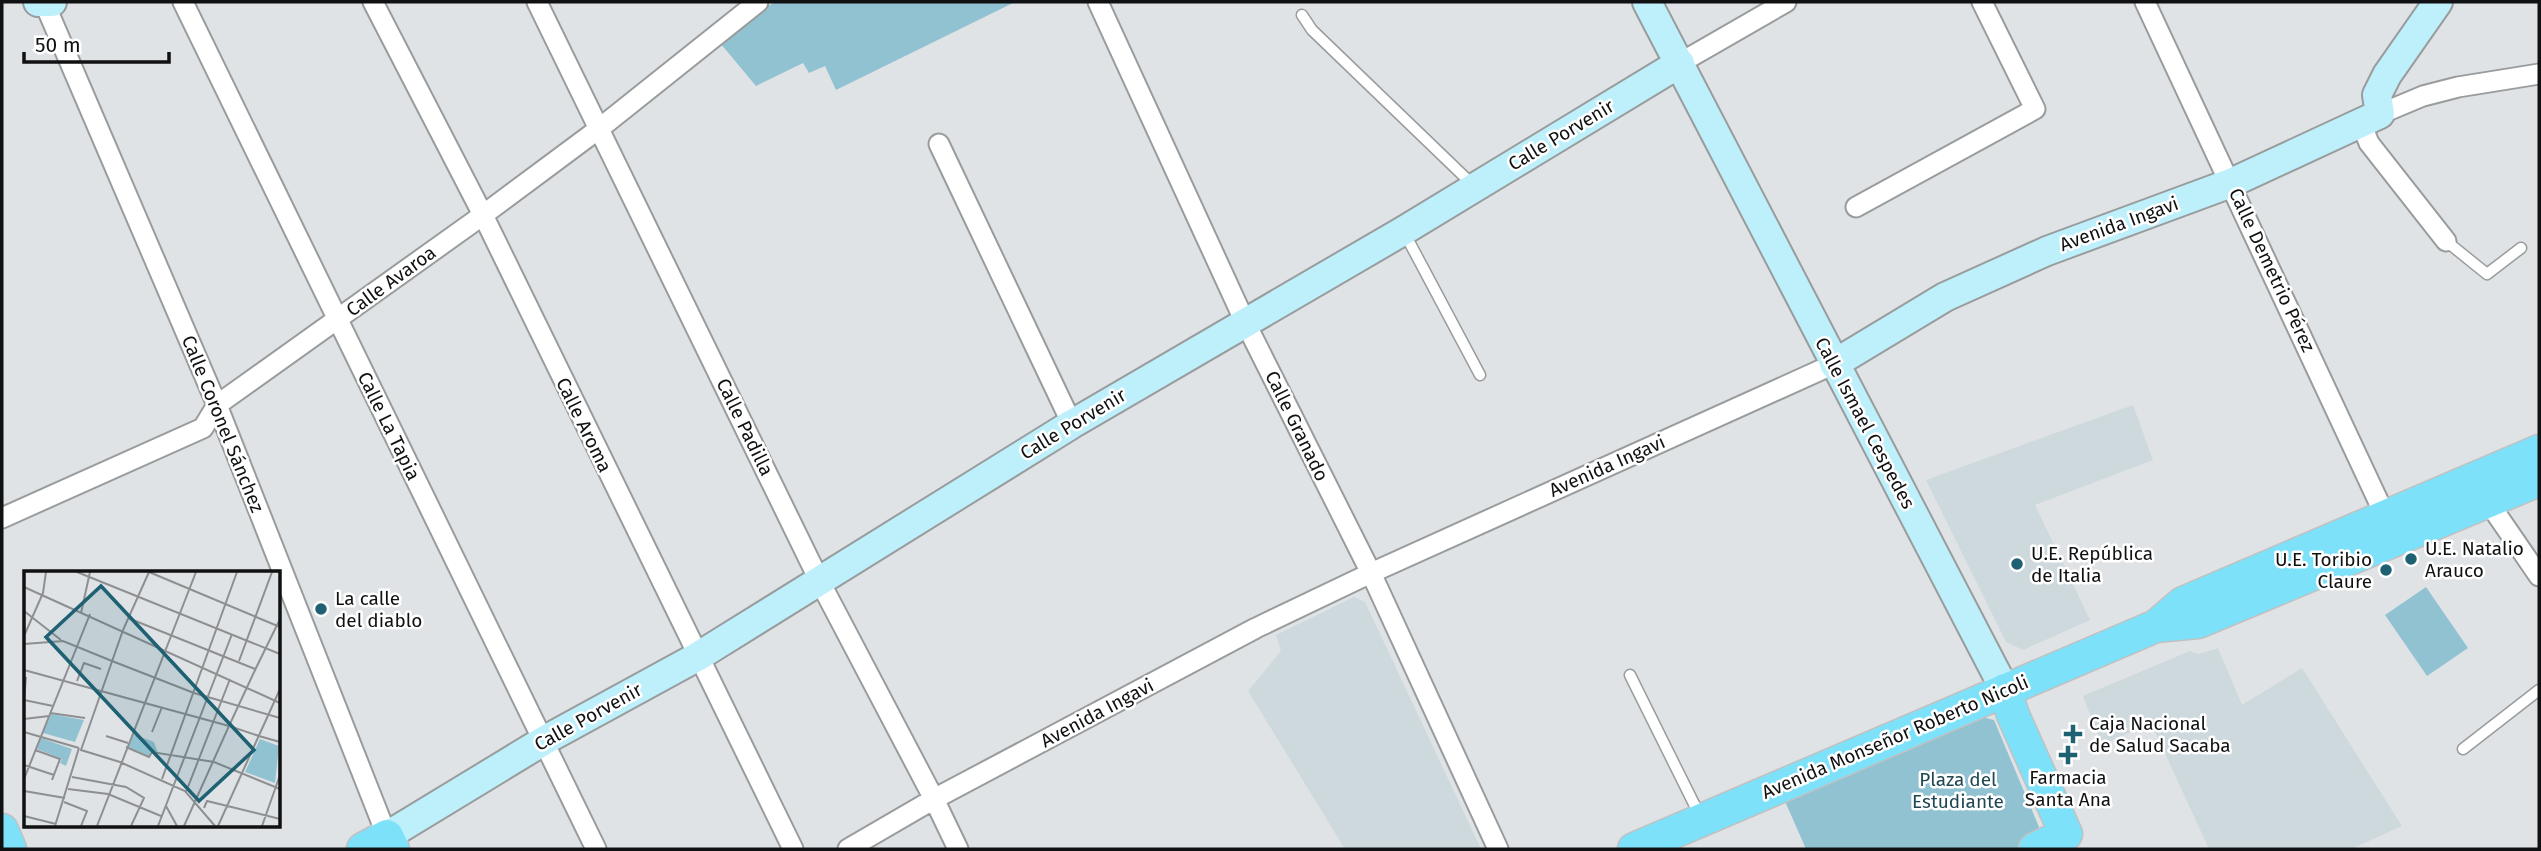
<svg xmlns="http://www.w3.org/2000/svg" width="2541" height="851" font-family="'Fira Sans',sans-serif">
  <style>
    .built { fill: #cdd9dd }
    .green { fill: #91c2d2 }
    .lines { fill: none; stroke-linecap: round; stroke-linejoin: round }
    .lane-casing { stroke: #999c9d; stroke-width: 13 }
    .street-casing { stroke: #999c9d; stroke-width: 23 }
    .secondary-casing { stroke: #999c9d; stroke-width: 32 }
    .primary-casing { stroke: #c1c1c1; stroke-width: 35 }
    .lane { stroke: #fff; stroke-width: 10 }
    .street { stroke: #fff; stroke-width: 19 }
    .secondary { stroke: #bef0fc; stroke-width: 28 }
    .primary { stroke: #7de1fa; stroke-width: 32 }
    .poi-dot { fill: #1d6173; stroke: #fff; stroke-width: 2.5 }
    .labels { text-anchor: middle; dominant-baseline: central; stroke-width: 5; stroke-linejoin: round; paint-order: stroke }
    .street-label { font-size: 19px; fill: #101112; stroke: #fff }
    .poi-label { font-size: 19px; fill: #101112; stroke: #fff; text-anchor: start }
    .park-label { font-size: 19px; fill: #1f4752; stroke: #fff }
    .inset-road { fill: none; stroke: #8d8f91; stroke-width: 2 }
    .view { fill: #1d6173; fill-opacity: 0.15; stroke: #1d6173; stroke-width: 3.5 }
    .inset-edge { fill: none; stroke: #101112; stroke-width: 3.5 }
  </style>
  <rect width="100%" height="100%" fill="#e0e3e5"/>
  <path class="built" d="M2133 405 2153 460 2035 505 2090 620 2023 650 2006 642 1926 480Z
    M1354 597 1365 602 1481 849H1345L1248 691 1281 651 1276 635Z
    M2218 648 2242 705 2302 668 2402 826 2351 849H2209L2151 723 2102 745 2083 696 2190 651 2199 654Z"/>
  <path class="green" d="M775 2H1015L836 90 825 66 809 73 803 63 756 86 715 37Z
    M2426 587 2468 648 2427 676 2385 615Z
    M1982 717 1994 720 2039 827 2032 843 2018 849H1806L1784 799Z"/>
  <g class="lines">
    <defs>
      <path id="lane" d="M1302 15 1312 30 1473 185
        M1405 234 1480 375
        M2446 241 2487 274 2521 248
        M1630 675 1700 816
        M2463 749 2539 690"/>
      <path id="street" d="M44 2 217 405 387 836
        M183 2 596 849
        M373 2 483 215 793 849
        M537 2 820 582 934 799 958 849
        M1098 2 1245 322 1371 573 1498 849
        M2145 2 2389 524
        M1680 63 1786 2
        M2380 114 2423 96 2458 87 2539 74
        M2361 123 2369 143 2446 241
        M939 144 1072 424
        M1856 207 2035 109 1982 2
        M2482 493 2539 576
        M2 518 203 428 217 405 483 215 600 128 758 2
        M848 849 934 799 1256 628 1371 573 1834 364"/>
      <path id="secondary" d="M38 2H52
        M1647 2 2005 690
        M1834 364 1945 297 2047 251 2231 183 2380 114 2377 95 2387 75 2438 2
        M387 836 545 740 697 657 1072 424 1403 231 1680 63"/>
      <path id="primary" d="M2156 626 2183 603 2539 451
        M2005 690 2013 715 2066 834 2035 849
        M2 830 10 849
        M363 849 387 836 393 849
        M1634 849 2156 626 2198 622 2539 480"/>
    </defs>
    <use href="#lane" class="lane-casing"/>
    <use href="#street" class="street-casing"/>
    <use href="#secondary" class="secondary-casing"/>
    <use href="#primary" class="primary-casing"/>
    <use href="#lane" class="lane"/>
    <use href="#street" class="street"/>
    <use href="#secondary" class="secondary"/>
    <use href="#primary" class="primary"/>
  </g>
  <g class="poi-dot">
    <circle cx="2411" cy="559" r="7"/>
    <circle cx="2017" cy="564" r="7"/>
    <circle cx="2386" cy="570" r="7"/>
    <circle cx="321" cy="609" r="7"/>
    <path d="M2069.5 723.5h7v7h7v7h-7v7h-7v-7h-7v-7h7z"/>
    <path d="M2064.5 744.5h7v7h7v7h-7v7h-7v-7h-7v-7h7z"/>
  </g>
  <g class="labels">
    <g class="street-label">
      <text transform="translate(1561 135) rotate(-31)">Calle Porvenir</text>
      <text transform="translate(2119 224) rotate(-20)">Avenida Ingavi</text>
      <text transform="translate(2272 270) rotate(65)">Calle Demetrio Pérez</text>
      <text transform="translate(391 281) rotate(-36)">Calle Avaroa</text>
      <text transform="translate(1865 423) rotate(62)">Calle Ismael Cespedes</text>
      <text transform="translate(223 424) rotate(68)">Calle Coronel Sánchez</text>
      <text transform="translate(1073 424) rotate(-31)">Calle Porvenir</text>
      <text transform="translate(584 425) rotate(64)">Calle Aroma</text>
      <text transform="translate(389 426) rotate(64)">Calle La Tapia</text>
      <text transform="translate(1297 426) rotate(64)">Calle Granado</text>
      <text transform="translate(745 427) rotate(64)">Calle Padilla</text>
      <text transform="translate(1607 466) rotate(-24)">Avenida Ingavi</text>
      <text transform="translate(1097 713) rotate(-28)">Avenida Ingavi</text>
      <text transform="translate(588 717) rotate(-29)">Calle Porvenir</text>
      <text transform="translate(1895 737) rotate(-23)">Avenida Monseñor Roberto Nicoli</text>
    </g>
    <g class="poi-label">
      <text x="2425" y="548">U.E. Natalio<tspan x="2425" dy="22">Arauco</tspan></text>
      <text x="2031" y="553">U.E. República<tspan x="2031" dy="22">de Italia</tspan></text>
      <text x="2372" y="559" text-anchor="end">U.E. Toribio<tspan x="2372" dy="22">Claure</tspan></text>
      <text x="335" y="598">La calle<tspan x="335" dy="22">del diablo</tspan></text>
      <text x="2089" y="723">Caja Nacional<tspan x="2089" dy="22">de Salud Sacaba</tspan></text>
      <text x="2068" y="777" text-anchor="middle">Farmacia<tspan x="2068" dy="22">Santa Ana</tspan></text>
    </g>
    <g class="park-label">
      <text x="1958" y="779">Plaza del<tspan x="1958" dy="22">Estudiante</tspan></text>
    </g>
  </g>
  <g transform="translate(24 571)">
    <rect width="256" height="256" fill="#e0e3e5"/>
    <path d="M27 143 60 149 51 171 19 162ZM109 163 130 171 134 182 127 180 125 185 104 176ZM17 167 48 178 42 195 36 192 38 188 13 178ZM236 168 255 175 251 212 221 201Z" fill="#91c2d2"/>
    <path class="inset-road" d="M53 1 256 83M125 1 256 56M125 1 99 59 57 179 96 191 161 220 191 255M0 16 256 132M0 40 37 69M57 42 66 1M104 47 231 98M0 65 19 22 22 1M0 73 39 70 88 90M88 90 170 122 256 147M215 90 248 1M232 97 256 48M232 97 205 155 235 165M0 99 205 155 160 255M53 110 60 92 77 98M0 129 29 135M0 129 2 106M26 142 61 147M0 148 25 145M0 161 55 177M128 161 138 136M82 165 104 172M235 165 256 171M102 176 125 186 128 181 190 191 256 218M11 179 36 188 28 209M0 194 30 204M48 206 102 216 120 227 107 255M0 208 66 43M138 208 213 1M44 218 84 223 137 245M0 220 41 227M162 221 206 108M40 231 63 240 57 255M142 235 153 255M180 237 183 230 256 248M0 245 32 253M31 255 55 177M73 255 172 1M134 255 208 63M194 255 256 118M238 255 256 204"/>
    <path class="view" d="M77 15 230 179 175 230 22 66Z"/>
    <rect width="256" height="256" class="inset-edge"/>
  </g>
  <rect width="2541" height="851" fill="none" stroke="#101112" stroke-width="7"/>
  <path d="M24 52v10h145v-10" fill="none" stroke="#101112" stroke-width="3.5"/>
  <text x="35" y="52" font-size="21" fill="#101112" stroke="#ffffff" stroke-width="5" paint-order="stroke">50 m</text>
</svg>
